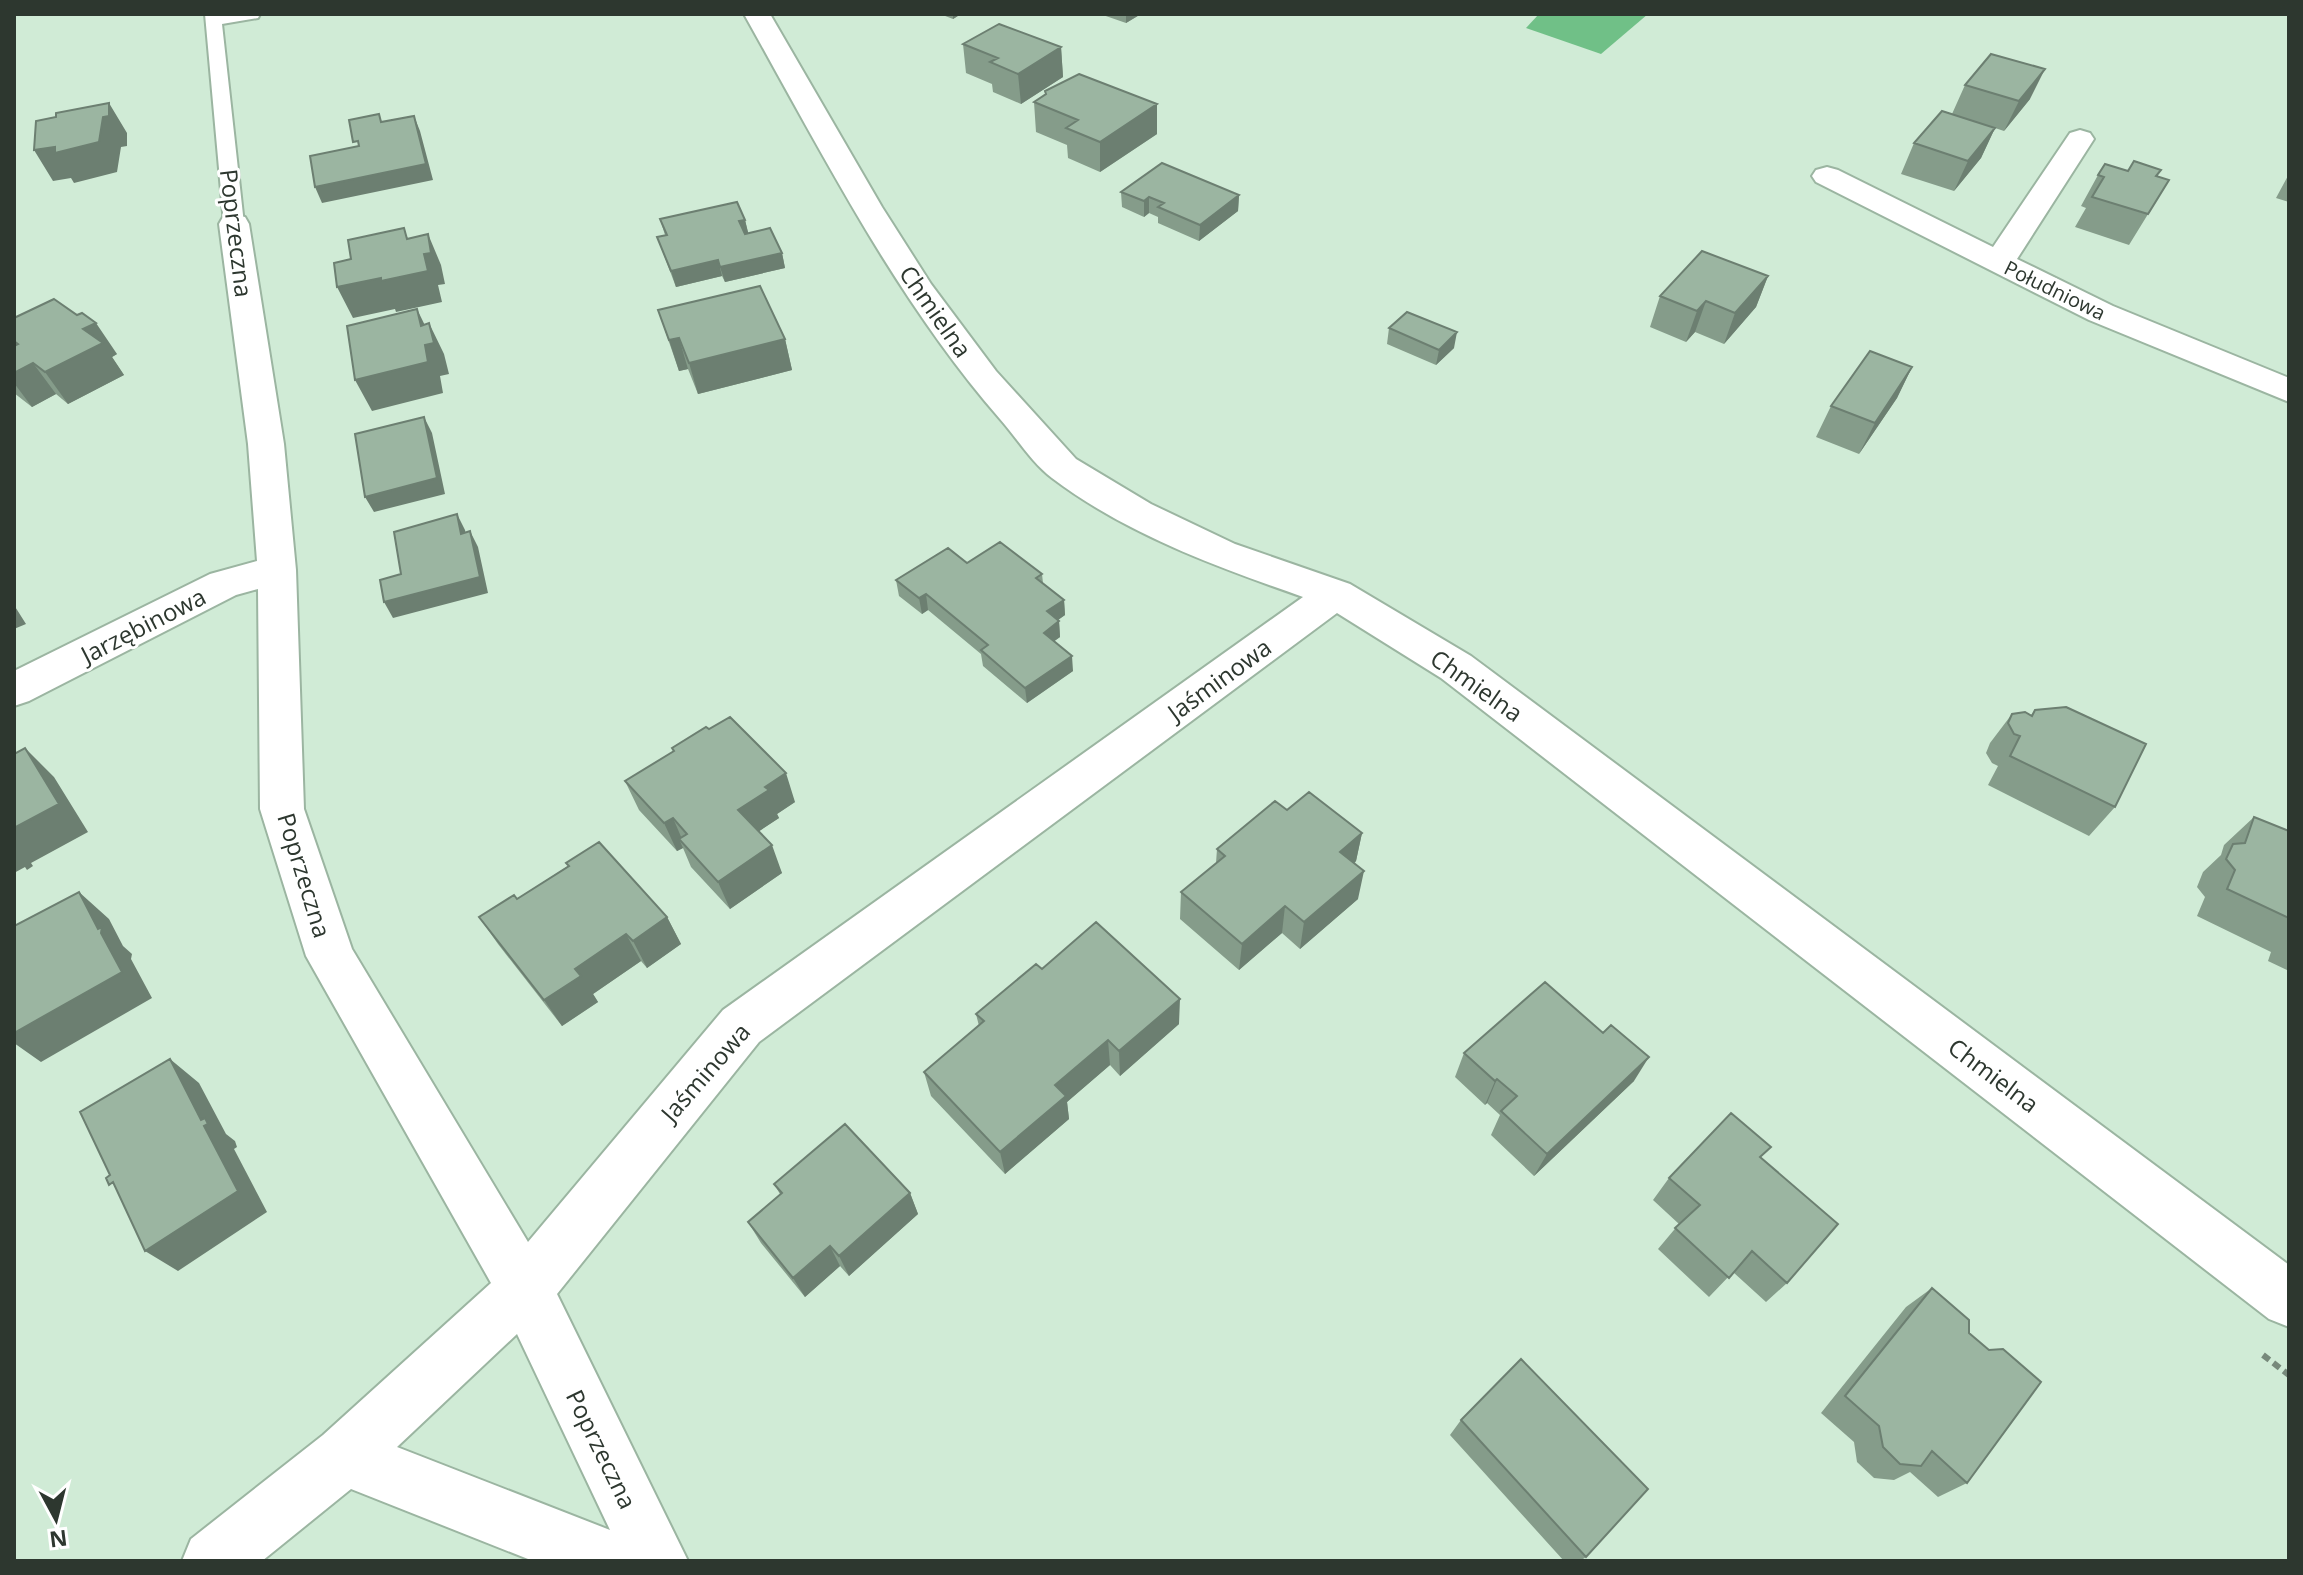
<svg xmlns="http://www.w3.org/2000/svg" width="2303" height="1575" font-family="'Open Sans',sans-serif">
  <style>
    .forest { fill: #70c087 }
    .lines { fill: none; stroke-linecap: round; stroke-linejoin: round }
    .service-casing { stroke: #9bb5a1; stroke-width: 4 }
    .minor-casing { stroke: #9bb5a1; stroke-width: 4 }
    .path { stroke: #77897b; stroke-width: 6; stroke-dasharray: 8 5; stroke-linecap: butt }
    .service { fill: #fff; fill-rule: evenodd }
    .minor { fill: #fff; fill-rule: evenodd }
    .wall { fill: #859c8a }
    .shaded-wall { fill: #6c7f71 }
    .building { fill: #9bb5a1; stroke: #6c7f71; stroke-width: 2 }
    .labels { text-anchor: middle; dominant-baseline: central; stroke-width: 6; stroke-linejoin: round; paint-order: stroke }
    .far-street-label { font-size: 20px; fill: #2d372f; stroke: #fff }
    .street-label { font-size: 24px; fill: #2d372f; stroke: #fff }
  </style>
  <rect width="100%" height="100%" fill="#d0ebd6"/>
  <path class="forest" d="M1539 14H1648L1601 54 1526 28Z"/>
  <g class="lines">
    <defs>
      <path id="service" d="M205 14H260L258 18 222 24 244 224 234 230 224 224Z"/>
      <path id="minor" d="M744 14H770L882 207 931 284 996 371 1076 459 1151 504 1235 544 1350 584 1471 656 2289 1265V1327L2269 1319 1441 678 1337 613 759 1042 557 1294 688 1561H533L351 1489 262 1561H182L191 1539 323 1435 491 1283 306 956 260 809 258 589 236 595 29 701 14 706V671L210 574 257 561 248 444 219 224 223 217 234 215 245 217 249 224 284 444 296 570 304 809 352 949 528 1242 723 1010 1303 597C1217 567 1126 534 1052 478 1032 463 1016 437 1000 419 895 298 822 153 744 14ZM517 1334 610 1530 397 1447Z
        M2080 130 2090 133 2094 139 2017 259 2113 306 2289 378V402L2089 320 1816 182 1812 176 1816 170 1827 167 1838 170 1993 247 2070 133Z"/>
    </defs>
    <use href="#service" class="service-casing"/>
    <use href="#minor" class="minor-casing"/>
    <path class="path" d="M2263 1355 2289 1375"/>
    <use href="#service" class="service"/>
    <use href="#minor" class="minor"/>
  </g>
  <path class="wall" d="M940 14H961L953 19Z
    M1100 14H1141L1126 23Z
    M963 44 1061 47 1063 77 1021 104 993 92 992 84 966 73Z
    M1965 85 2030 99 2004 131 1995 128 1981 158 1954 191 1901 174 1914 143 1952 114Z
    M1034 102 1157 104V134L1100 172 1068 158 1067 145 1036 132Z
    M2161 170 2157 176 2169 180 2129 245 2075 227 2086 208 2081 206 2098 175 2128 171Z
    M2289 174V202L2276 198Z
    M1121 192 1239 195 1238 211 1199 241 1158 223V217L1149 213 1144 217 1122 207Z
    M660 219 745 220 748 233 782 253 785 268 725 282 722 276 676 287 657 237 665 235Z
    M1768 276 1756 307 1724 344 1695 332 1686 342 1650 327 1660 296Z
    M658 310 785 339 792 370 698 394 688 369 679 371Z
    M14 318 117 354 112 357 124 375 68 404 56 394 32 407 14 393Z
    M1389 328 1454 348 1436 365 1387 344Z
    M1912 367 1897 398 1859 454 1816 437 1831 406Z
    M967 563 1042 574 1043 583 1064 600 1065 615 1058 620 1059 621 1060 637 1054 641 1073 671 1027 703 983 666 981 654 928 610 922 614 899 596 896 580Z
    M2035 710 2115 807 2089 836 1988 785 1998 766 1992 763 1986 753 1990 743 2012 714 2031 715Z
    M672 748 795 802 777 814 779 818 759 831 782 873 730 909 691 867 683 848 677 851 639 810 625 781 673 752Z
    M1287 810 1362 833 1356 861 1354 864 1358 899 1300 949 1282 933 1239 970 1180 919 1181 892 1216 863 1217 849Z
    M2254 817 2289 831V971L2268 961 2271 952 2197 916 2205 897 2197 887 2203 872 2221 855 2224 845Z
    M566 863 667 917 681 944 647 968 641 961 593 994 598 1002 562 1026 498 944 479 917 517 899 568 866Z
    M1042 969 1179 1024 1120 1076 1110 1065 1067 1102 1069 1119 1005 1174 931 1096 924 1072 979 1026 976 1014Z
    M1464 1053 1634 1081 1534 1176 1491 1135 1500 1115 1487 1103 1485 1105 1455 1077Z
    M1761 1158 1787 1283 1766 1302 1733 1272 1709 1297 1658 1249 1679 1224 1653 1200 1669 1178Z
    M774 1184 910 1193 918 1214 849 1276 840 1266 805 1297 761 1243 748 1222 780 1194Z
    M1932 1288 1967 1483 1938 1497 1910 1472 1894 1480 1874 1478 1857 1462 1854 1442 1821 1413 1906 1307Z
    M1461 1420 1586 1557 1580 1561H1564L1450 1435Z"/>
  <path class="shaded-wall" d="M953 14H961L953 19Z
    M1126 14H1141L1126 23Z
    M1061 47 1063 77 1021 104 1018 74Z
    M2045 69 2030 99 2004 131 2019 101Z
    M109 103 127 133V146L121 147 117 172 74 183 71 178 53 181 34 150 103 117Z
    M1157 104V134L1100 172V142Z
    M414 116 420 131 433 180 322 203 315 187Z
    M1995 128 1981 158 1954 191 1968 161Z
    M1239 195 1238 211 1199 241 1200 225Z
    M1149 197V213L1144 217V201Z
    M745 220 749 236 743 237 739 221Z
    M428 234 441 265 445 284 438 285 442 302 396 312 395 309 353 318 337 287 424 254Z
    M782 253 785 268 725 282 720 267Z
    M718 260 722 276 676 287 671 271Z
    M1768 276 1756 307 1724 344 1735 313Z
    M1706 301 1695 332 1686 342 1697 311Z
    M417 309 432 340 429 323 444 354 449 374 440 376 443 393 372 411 355 380 421 326Z
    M96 323 117 354 112 357 124 375 68 404 45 372 83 329Z
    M1457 332 1454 348 1436 365 1439 350Z
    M679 338 688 369 679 371 669 340Z
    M785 339 792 370 698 394 689 363Z
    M33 363 56 394 32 407 14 383V373Z
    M1912 367 1897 398 1859 454 1875 423Z
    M424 417 432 433 445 494 374 512 365 497Z
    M457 514 465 530 469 550 461 534Z
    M470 531 478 547 488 593 393 618 384 602Z
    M926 594 928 610 922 614 919 598Z
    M1064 600 1065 615 1048 627 1047 611Z
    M14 605 26 624 14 629Z
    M1059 621 1060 637 1045 648 1044 633Z
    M1072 656 1073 671 1027 703 1025 688Z
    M25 748 54 777 88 832 31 863 33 866 27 870 25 867 14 873V828Z
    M786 773 795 802 777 814 779 818 749 838 738 810 765 787Z
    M673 818 685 846 679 839 683 848 677 851 664 823Z
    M1362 833 1356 861 1335 880 1340 852Z
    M772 845 782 873 730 909 718 882Z
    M1364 871 1358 899 1300 949 1304 922Z
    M79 892 109 919 123 946 132 954 131 959 152 998 41 1062 14 1043V1033L98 929Z
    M1285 906 1282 933 1239 970 1242 944Z
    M667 917 681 944 647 968 633 941Z
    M626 934 641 961 593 994 598 1002 562 1026 544 1000 575 969Z
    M1180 999 1179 1024 1120 1076 1119 1051Z
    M1108 1040 1110 1065 1067 1102 1069 1119 1005 1174 1000 1152 1055 1085Z
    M1649 1057 1634 1081 1534 1176 1547 1154Z
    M170 1059 199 1083 226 1134 235 1141 237 1147 234 1149 267 1212 178 1271 145 1251 201 1120Z
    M1497 1079 1487 1103 1485 1105 1495 1081Z
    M910 1193 918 1214 849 1276 839 1256Z
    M830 1246 840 1266 805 1297 793 1278Z"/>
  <path class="building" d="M999 24 1061 47 1018 74 990 62 998 58 963 44Z
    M1991 54 2045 69 2019 101 1965 85Z
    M1079 74 1157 104 1100 142 1066 128 1078 120 1034 102 1046 94 1045 91Z
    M109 103V116L103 117 99 142 55 153V147L34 150 36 121 56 117V113Z
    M1942 111 1995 128 1968 161 1914 143Z
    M379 114 381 122 414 116 426 164 315 187 310 156 359 146 358 141 353 142 349 120Z
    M2134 161 2161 170 2156 176 2169 180 2148 214 2092 197 2104 177 2098 175 2105 164 2128 171Z
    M1162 163 1239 195 1200 225 1158 207 1164 203 1149 197 1144 201 1121 192Z
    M737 202 745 220 739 221 745 234 770 228 782 253 720 267 718 260 671 271 657 237 667 235 660 219Z
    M404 228 407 239 428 234 431 253 424 254 428 271 381 281V278L337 287 334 263 351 259 348 240Z
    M1702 251 1768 276 1735 313 1706 301 1697 311 1660 296Z
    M760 286 785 339 689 363 679 338 669 340 658 310Z
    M54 299 77 315 82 313 96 323 83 329 103 343 45 372 33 363 14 373V346L18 344 14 341V318Z
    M417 309 421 326 429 323 434 343 425 345 428 362 355 380 347 326Z
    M1407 312 1457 332 1439 350 1389 328Z
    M1870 351 1912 367 1875 423 1831 406Z
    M424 417 437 478 365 497 355 434Z
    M457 514 461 534 470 531 480 577 384 602 380 580 401 574 394 532Z
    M1000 542 1042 574 1036 578 1064 600 1047 611 1059 621 1044 633 1072 656 1025 688 981 650 988 645 926 594 919 598 896 580 948 548 967 563Z
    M2066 707 2146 744 2115 807 2010 756 2020 736 2014 734 2008 723 2012 714 2025 712 2032 716 2035 710Z
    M730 717 786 773 765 787 769 790 738 810 772 845 718 882 679 839 687 834 673 818 664 823 625 781 674 751 672 748 706 727 709 729Z
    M25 748 59 804 14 828V754Z
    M1309 792 1362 833 1340 852 1364 871 1304 922 1285 906 1242 944 1181 892 1225 856 1217 849 1275 801 1287 810Z
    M2254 817 2289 831V918L2227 889 2235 870 2226 859 2233 844 2245 843Z
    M599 842 667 917 633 941 626 934 575 969 581 976 544 1000 479 917 514 895 517 899 569 866 566 863Z
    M79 892 98 929 102 927 101 933 122 972 14 1033V926Z
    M1096 922 1180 999 1119 1051 1108 1040 1055 1085 1066 1096 1000 1152 924 1072 984 1021 976 1014 1036 964 1042 969Z
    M1545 982 1603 1033 1611 1025 1649 1057 1547 1154 1501 1111 1517 1096 1497 1079 1495 1081 1464 1053Z
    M170 1059 201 1120 205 1118 208 1124 204 1126 238 1191 145 1251 113 1182 109 1185 106 1178 110 1175 80 1112Z
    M1731 1113 1771 1147 1760 1157 1838 1224 1787 1283 1752 1251 1729 1278 1675 1228 1700 1205 1669 1178Z
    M845 1124 910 1193 839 1256 830 1246 793 1278 748 1222 782 1193 774 1184Z
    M1932 1288 1969 1320V1333L1989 1350 2003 1349 2041 1382 1967 1483 1932 1451 1921 1466 1900 1464 1883 1447 1879 1426 1845 1396Z
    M1521 1359 1648 1489 1586 1557 1461 1420Z"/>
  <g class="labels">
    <g class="far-street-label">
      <text transform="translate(2055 290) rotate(26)">Południowa</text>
    </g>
    <g class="street-label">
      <text transform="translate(237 233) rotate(83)">Poprzeczna</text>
      <text transform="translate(936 311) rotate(55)">Chmielna</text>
      <text transform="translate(143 625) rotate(-27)">Jarzębinowa</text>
      <text transform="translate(1219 679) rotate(-36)">Jaśminowa</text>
      <text transform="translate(1477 685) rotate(35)">Chmielna</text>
      <text transform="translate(305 875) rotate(73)">Poprzeczna</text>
      <text transform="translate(705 1072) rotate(-49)">Jaśminowa</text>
      <text transform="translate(1994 1075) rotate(37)">Chmielna</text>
      <text transform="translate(602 1449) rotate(64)">Poprzeczna</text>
    </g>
  </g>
  <rect width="2303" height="1575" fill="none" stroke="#2d372f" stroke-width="32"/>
  <g transform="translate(56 1519) rotate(173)" stroke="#ffffff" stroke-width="6" paint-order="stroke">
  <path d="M0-6L14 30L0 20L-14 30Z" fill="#2d372f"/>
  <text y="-12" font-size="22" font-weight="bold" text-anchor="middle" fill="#2d372f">N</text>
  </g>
</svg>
